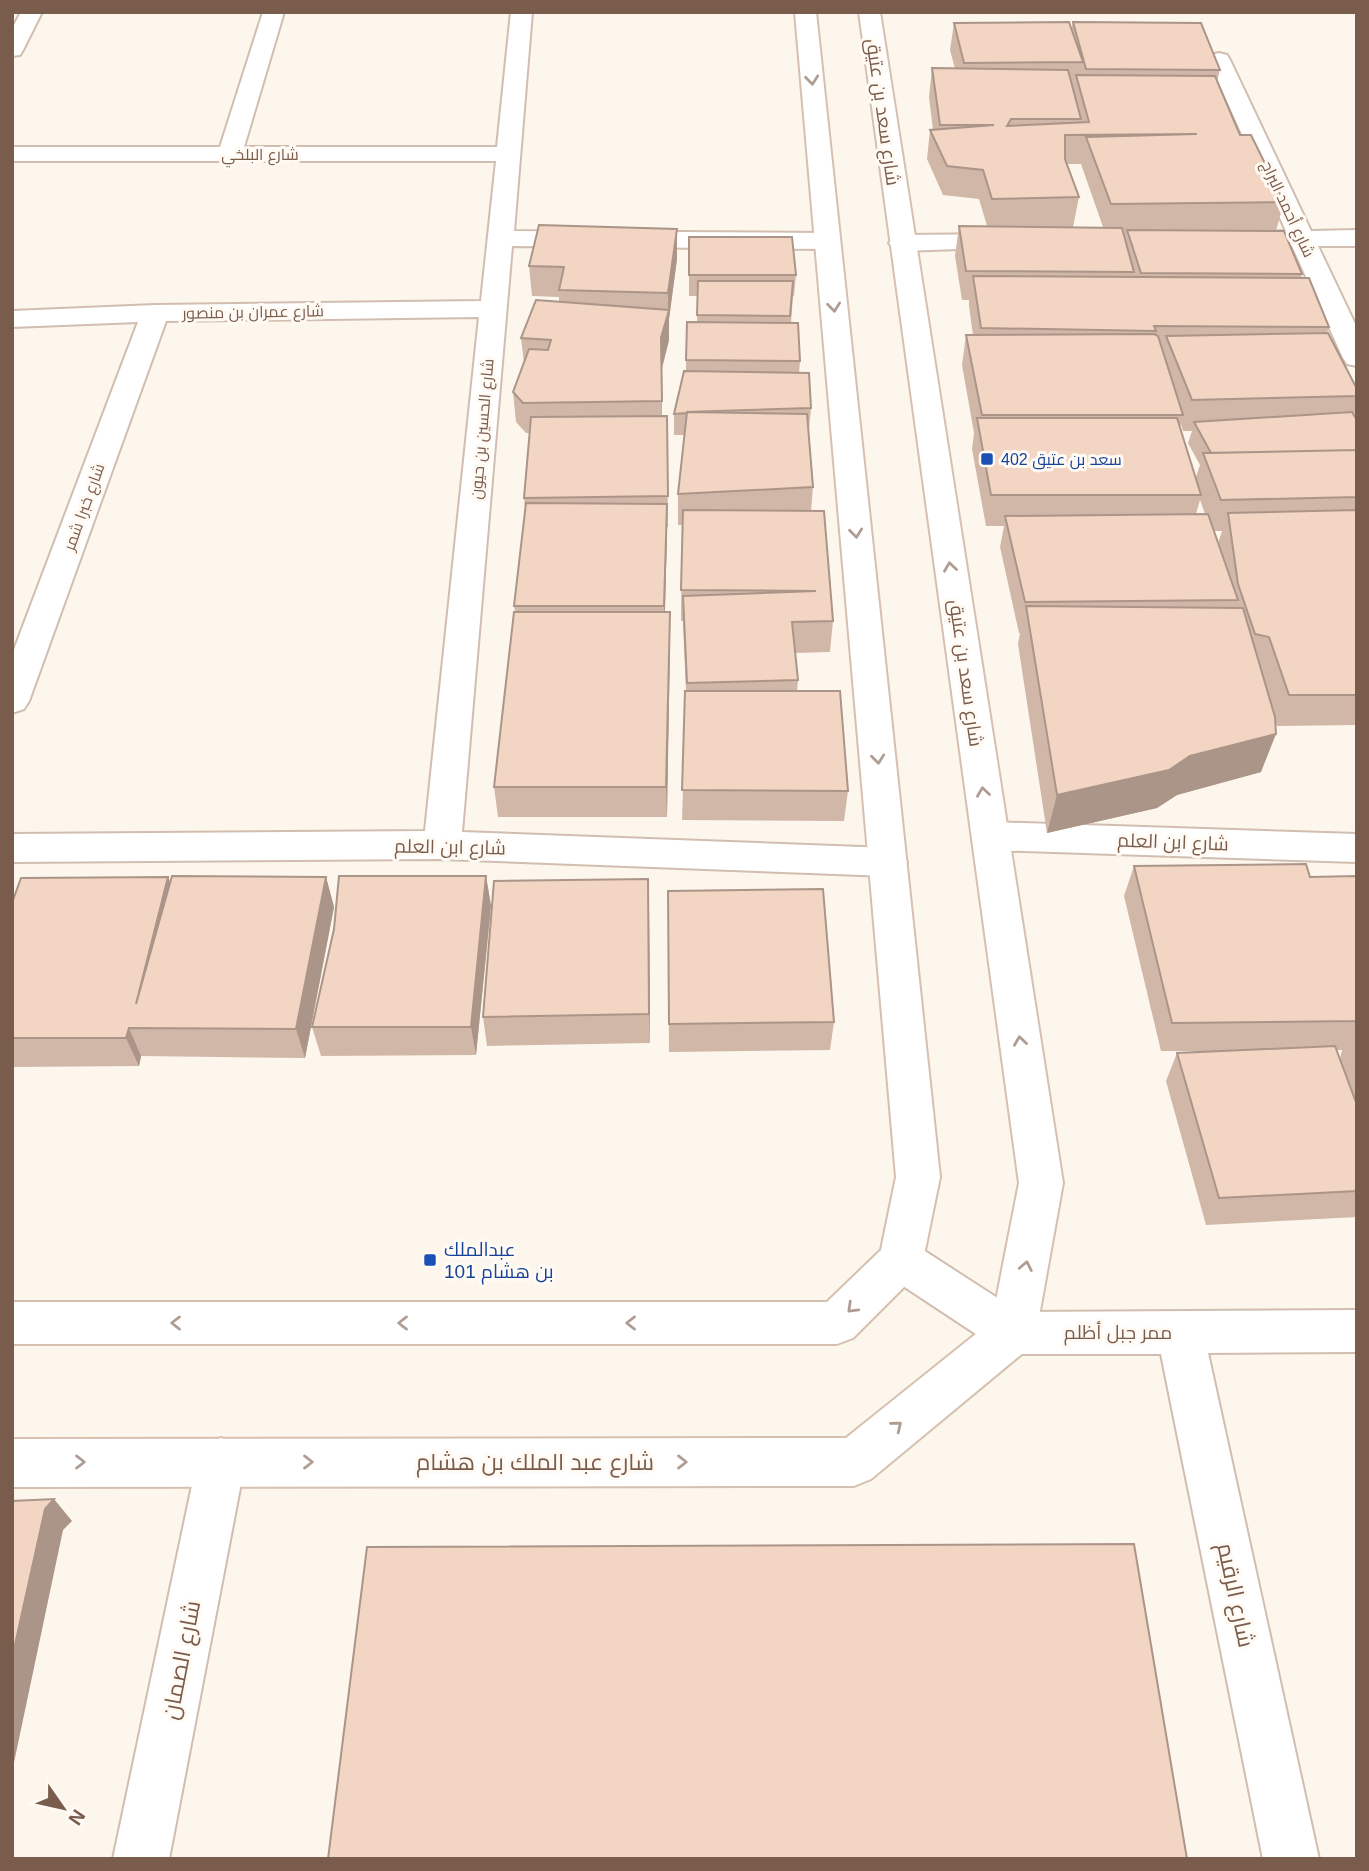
<svg xmlns="http://www.w3.org/2000/svg" width="1369" height="1871" font-family="Arial,Cairo,sans-serif">
  <style>
    .lines { fill: none; stroke-linecap: round; stroke-linejoin: round }
    .street-casing { stroke: #d1beb0; stroke-width: 4 }
    .secondary-casing { stroke: #d6c0b0; stroke-width: 4 }
    .street { fill: #fff; fill-rule: evenodd }
    .secondary { fill: #fff; fill-rule: evenodd }
    .wall { fill: #d1b7a8; fill-rule: evenodd }
    .shaded-wall { fill: #aa9588 }
    .building { fill: #f3d5c3; stroke: #aa9588; stroke-width: 2 }
    .oneway { stroke: #af9d94 }
    .transit-dot { fill: #1a4fb4; stroke: #fffaf3; stroke-width: 2.5 }
    .labels { text-anchor: middle; dominant-baseline: central; stroke-width: 6; stroke-linejoin: round; paint-order: stroke }
    .far-street-label { font-size: 16px; fill: #7a5c4d; stroke: #fffaf3 }
    .far-transit-label { font-size: 16px; fill: #164399; stroke: #fffaf3; text-anchor: start }
    .street-label { font-size: 19px; fill: #7a5c4d; stroke: #fffaf3 }
    .transit-label { font-size: 19px; fill: #164399; stroke: #fffaf3; text-anchor: start }
    .near-street-label { font-size: 23px; fill: #7a5c4d; stroke: #fffaf3 }
  </style>
  <rect width="100%" height="100%" fill="#fdf6ec"/>
  <g class="lines">
    <defs>
      <path id="street" d="M21 12H42L23 50 20 55 12 56V29Z
        M263 12H284L244 147H497L511 12H532L514 231 827 233 836 236 840 241 836 246 827 249 512 246 462 832 888 848 901 852 907 862 901 872 888 876 442 859 12 862V834L425 831 479 317 166 321 29 701 24 709 12 713V655L138 322 12 327V311L155 305 481 301 496 161H12V147H220Z
        M1219 53 1227 55 1230 60 1311 231 1357 230V246H1318L1357 328V366L1347 364 1343 358 1292 246 1236 247 1227 244 1223 239 1227 234 1286 231 1208 60 1211 55Z
        M1008 234 1017 237 1021 242 1017 247 902 251 893 248 889 243 893 238 902 235Z
        M990 822 1357 834V862L990 850 977 846 972 836 977 826Z
        M901 1240 917 1246 1019 1312 1357 1310V1352L1208 1353 1319 1859H1263L1161 1354H1013L997 1348 885 1274 879 1260 885 1246Z
        M221 1438 238 1445 245 1462 169 1859H113L197 1462 204 1445Z"/>
      <path id="secondary" d="M795 12H816L940 1177 923 1260 917 1274 853 1338 837 1344H12V1302H827L881 1250 896 1177Z
        M859 12H880L1063 1183 1036 1333 1029 1348 871 1479 854 1486 12 1487V1439L846 1438 992 1321 1019 1183Z"/>
    </defs>
    <use href="#street" class="street-casing"/>
    <use href="#secondary" class="secondary-casing"/>
    <use href="#street" class="street"/>
    <use href="#secondary" class="secondary"/>
  </g>
  <path class="wall" d="M1073 22 1220 70 1217 81 1240 135 1284 202 1276 231 1302 274 1301 278 1329 327 1327 333 1357 389V407L1354 415 1357 420V725L1277 726 1275 720 1261 772 1177 795 1157 808 1047 833 1018 644 1020 633H1019L1000 547 1004 526H986L972 449 974 433 962 365 966 335H973L969 306V300H962L955 256 959 226H987L979 199 943 195 927 159 930 130H933L929 97 932 68 955 69 950 50 954 23 1071 30ZM1067 164H1081L1103 227H1073L1079 197ZM1181 424 1183 431H1192L1188 443 1200 465 1196 477 1180 428ZM1200 500 1205 514H1196ZM1214 531H1222L1218 543Z
    M677 229V259L669 319V340L662 368V416H667L668 527H667L665 612H670L667 817H498L494 787 515 612 514 606 525 509 524 498 530 433H526L516 422 513 392 524 363 521 338 559 302V297L532 296 529 266Z
    M689 237 796 275 794 296H793L791 323 800 361 799 373 811 408 809 429H808L813 487 811 511 833 621 830 652 795 653 798 680 797 691 848 791 844 821 682 820 686 691 683 621H681L682 525H678V494L684 435H674V414L686 371V360L697 322 698 296H689Z
    M1134 866 1310 877 1357 876V1217L1206 1225 1166 1081 1177 1053 1229 1051H1161L1124 896ZM1337 1050H1342L1340 1059Z
    M486 876 491 906 476 1055 321 1056 312 1027 334 929Z
    M168 877 170 882 326 877 334 907 305 1058 141 1056 139 1066 12 1067V903Z
    M668 891 834 1022 830 1050 669 1052Z
    M649 909 650 1043 487 1046 483 1017Z"/>
  <path class="shaded-wall" d="M677 229V259L669 319V340L662 368V432L661 338 668 312V293Z
    M667 504V534L664 637V606Z
    M670 612V643L667 817 666 787Z
    M1276 734 1261 772 1177 795 1157 808 1047 833 1057 795 1190 756Z
    M486 876 491 906 476 1055 471 1027Z
    M168 877 179 907 136 1004Z
    M326 877 334 907 305 1058 296 1029Z
    M648 879 649 909 650 1043 649 1014Z
    M129 1028 141 1056 139 1066 126 1038Z
    M54 1499 72 1521 63 1530 12 1772V1658L45 1509Z"/>
  <path class="building" d="M1069 22 1083 62 964 63 954 23Z
    M1073 22 1201 23 1220 70 1086 69Z
    M932 68 1068 70 1081 119H1011L1007 126 1089 122 1076 75 1215 76 1240 135H1251L1284 202 1111 204 1086 137 1197 134 1065 135V159L1079 197 992 199 983 170 947 166 930 130 994 125H940Z
    M539 225 677 229 668 293 559 290 564 267 529 266Z
    M959 226 1122 228 1134 272 966 271Z
    M1127 230 1284 231 1302 274 1141 273Z
    M689 237H792L796 275H689Z
    M973 276 1309 278 1329 327 1154 326 1156 331 981 328Z
    M698 281H793L790 316 697 315Z
    M536 300 669 310 661 338 662 401 523 403 513 392 529 349 548 350 551 340 521 338Z
    M687 322 798 323 800 361 686 360Z
    M1328 333 1357 389V396L1192 400 1166 336Z
    M1154 334 1158 336 1183 415H982L966 335Z
    M684 371 809 373 811 408 687 412V413L674 414Z
    M687 412 807 414 813 487 678 494Z
    M1352 412 1357 420V450L1211 453 1194 422Z
    M667 416 668 496 524 498 531 417Z
    M977 418H1177L1201 495H991Z
    M1357 450V497L1221 500 1203 453Z
    M526 503 667 504 664 606H514Z
    M683 510 824 511 833 621 792 622 798 680 687 683 683 596 816 591 681 590Z
    M1357 510V695H1289L1269 637 1255 634 1238 584 1228 513Z
    M1208 514 1238 600 1025 602 1005 516Z
    M1026 606 1243 608 1275 717 1276 734 1190 756 1169 770 1057 795Z
    M514 612H670L666 787H494Z
    M685 691H840L848 791 682 790Z
    M1306 864 1310 877 1357 876V1021L1172 1023 1134 866Z
    M172 876 326 877 296 1029 129 1028 126 1038H12V903L21 878 168 877 136 1004Z
    M339 876H486L471 1027H312L334 929Z
    M648 879 649 1014 483 1017 494 881Z
    M823 889 834 1022 669 1024 668 891Z
    M1335 1046 1357 1105V1191L1219 1198 1177 1053Z
    M54 1499 45 1509 12 1658V1501Z
    M1134 1544 1187 1859H328L367 1547Z"/>
  <defs><path id="oneway-chevron" d="M-2-3.5L2.5 0L-2 3.5" fill="none" stroke-width="1.6" stroke-linecap="round" stroke-linejoin="round" transform="scale(1.75)"/></defs>
  <g class="oneway">
    <use href="#oneway-chevron" transform="translate(812 80) rotate(84)"/>
    <use href="#oneway-chevron" transform="translate(834 307) rotate(84)"/>
    <use href="#oneway-chevron" transform="translate(856 533) rotate(84)"/>
    <use href="#oneway-chevron" transform="translate(950 567) rotate(-98)"/>
    <use href="#oneway-chevron" transform="translate(878 759) rotate(84)"/>
    <use href="#oneway-chevron" transform="translate(983 792) rotate(-98)"/>
    <use href="#oneway-chevron" transform="translate(1020 1041) rotate(-98)"/>
    <use href="#oneway-chevron" transform="translate(1026 1266) rotate(-79)"/>
    <use href="#oneway-chevron" transform="translate(852 1308) rotate(136)"/>
    <use href="#oneway-chevron" transform="translate(176 1323) rotate(-180)"/>
    <use href="#oneway-chevron" transform="translate(403 1323) rotate(-180)"/>
    <use href="#oneway-chevron" transform="translate(631 1323) rotate(-180)"/>
    <use href="#oneway-chevron" transform="translate(897 1426) rotate(-39)"/>
    <use href="#oneway-chevron" transform="translate(80 1462)"/>
    <use href="#oneway-chevron" transform="translate(308 1462)"/>
    <use href="#oneway-chevron" transform="translate(682 1462)"/>
  </g>
  <g class="transit-dot">
    <rect x="980" y="452" width="14" height="14" rx="3.5"/>
    <rect x="423" y="1253" width="14" height="14" rx="3.5"/>
  </g>
  <g class="labels">
    <g class="far-street-label">
      <text x="260" y="154">شارع البلخي</text>
      <text transform="translate(1288 209) rotate(65)">شارع أحمد البراج</text>
      <text transform="translate(253 312) rotate(-1)">شارع عمران بن منصور</text>
      <text transform="translate(482 429) rotate(-85)">شارع الحسين بن حيون</text>
      <text transform="translate(84 507) rotate(-70)">شارع خبرا شمر</text>
    </g>
    <g class="far-transit-label">
      <text x="1001" y="459">سعد بن عتيق 402</text>
    </g>
    <g class="street-label">
      <text transform="translate(883 112) rotate(82)">شارع سعد بن عتيق</text>
      <text transform="translate(966 673) rotate(82)">شارع سعد بن عتيق</text>
      <text transform="translate(1173 842) rotate(2)">شارع ابن العلم</text>
      <text transform="translate(450 847) rotate(1)">شارع ابن العلم</text>
      <text x="1118" y="1332">ممر جبل أظلم</text>
    </g>
    <g class="transit-label">
      <text x="444" y="1249">عبدالملك<tspan x="444" dy="22">بن هشام 101</tspan></text>
    </g>
    <g class="near-street-label">
      <text x="535" y="1462">شارع عبد الملك بن هشام</text>
      <text transform="translate(1236 1595) rotate(78)">شارع الرقيم</text>
      <text transform="translate(181 1660) rotate(-79)">شارع الصمان</text>
    </g>
  </g>
  <rect width="1369" height="1871" fill="none" stroke="#7a5c4d" stroke-width="28"/>
  <g transform="translate(63 1808) rotate(124)" stroke="#fffaf3" stroke-width="5" paint-order="stroke">
  <path d="M0-5L12 26L0 18L-12 26Z" fill="#7a5c4d"/>
  <text y="-10" font-size="19" font-weight="bold" text-anchor="middle" fill="#7a5c4d">N</text>
  </g>
</svg>
